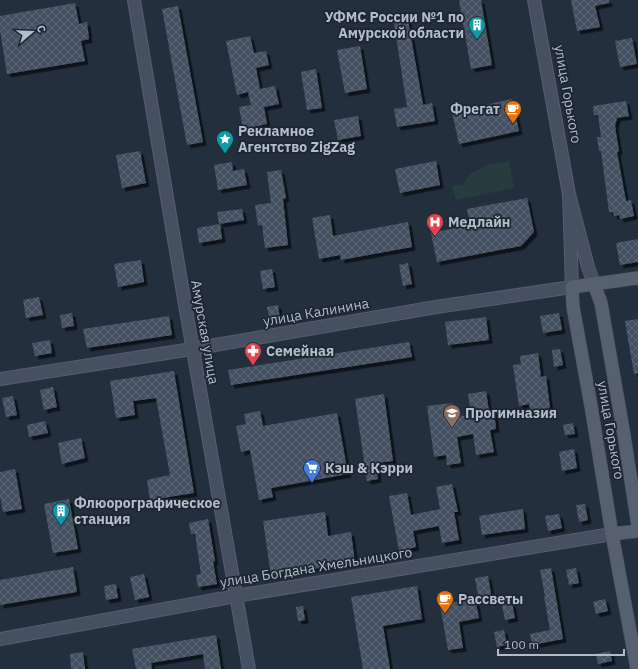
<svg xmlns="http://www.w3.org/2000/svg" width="638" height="669" font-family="'IBM Plex Sans',sans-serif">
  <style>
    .park { fill: #263c3f }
    .building { fill: url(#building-cross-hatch); filter: url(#shadow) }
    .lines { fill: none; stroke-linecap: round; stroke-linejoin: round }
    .secondary-casing { stroke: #565f6c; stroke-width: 14 }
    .primary-casing { stroke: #414a57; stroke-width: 14 }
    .secondary { stroke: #465061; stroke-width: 12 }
    .primary { stroke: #56606e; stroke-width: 13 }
    .labels { text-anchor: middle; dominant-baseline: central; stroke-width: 3.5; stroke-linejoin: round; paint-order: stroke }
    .poi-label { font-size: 14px; font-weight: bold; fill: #b4bcc9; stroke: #1d2633; text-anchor: start }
    .street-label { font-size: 14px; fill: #b4bcc9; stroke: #1d2633 }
  </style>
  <defs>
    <pattern id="building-cross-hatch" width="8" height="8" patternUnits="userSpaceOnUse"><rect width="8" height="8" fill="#455162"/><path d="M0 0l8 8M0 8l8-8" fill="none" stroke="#5d6877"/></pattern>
    <filter id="shadow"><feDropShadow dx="3.5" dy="3.5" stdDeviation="0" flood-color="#0009"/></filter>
  </defs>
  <rect width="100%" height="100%" fill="#242f3e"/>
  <path class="park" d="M509 161 514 188 456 200 452 186 463 184 470 174 489 164Z"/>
  <path class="building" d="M459 0H481L492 65 471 69Z
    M571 0H609V3L595 6 600 27 577 31Z
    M75 3 79 24 87 22 89 39 81 41 85 61 7 74 0 30V16Z
    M178 6 203 142 187 145 162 9Z
    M408 20 423 105 432 103 435 121 397 127 394 109 407 107 394 23Z
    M250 36 254 53 266 51 269 65 256 68 260 89 275 86 279 104 264 107 267 124 243 129 239 107 251 105 248 92 237 95 226 41Z
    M632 38 637 64 620 67 615 41Z
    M360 46 367 89 345 93 337 50Z
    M316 69 322 108 307 110 301 72Z
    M512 99 519 131 459 144 452 112Z
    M626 101 629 116 617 118 615 126 619 151 617 152 626 201 631 200 634 216 620 219 619 215 614 216 613 212H609L601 151H599L597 137H601L598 115H594L593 106Z
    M358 116 361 136 338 140 334 120Z
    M140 151 146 183 122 188 116 155Z
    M436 161 440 185 400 193 395 169Z
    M232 162 233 171 244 169 247 185 218 190 214 165Z
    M281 170 286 198 283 199 288 245 265 248 262 225 258 226 255 205 271 203 267 172Z
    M527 198 534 232 521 246 437 262 431 233 470 225 467 209Z
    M242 209 244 220 219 224 217 212Z
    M330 215 333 236 408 222 412 247 341 260 340 255 319 259 312 218Z
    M220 224 222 239 199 243 197 228Z
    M638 239V262L620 265 616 243Z
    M141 260 144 282 118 287 114 264Z
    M408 263 412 284 403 286 399 265Z
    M272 269 275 287 263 289 260 271Z
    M39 297 43 315 26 318 23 300Z
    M278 305 280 319 270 321 267 307Z
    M72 313 74 326 62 328 60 315Z
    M559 313 562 330 543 333 540 316Z
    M169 316 172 335 87 348 83 329Z
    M486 317 489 340 448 345 445 322Z
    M638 319V373L634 374 625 321Z
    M50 340 52 353 35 356 32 343Z
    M409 342 412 357 231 385 228 370Z
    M560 349 563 365 554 367 552 350Z
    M538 353 541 377 546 376 550 408 530 411 529 404 519 406 513 365 521 364 520 356Z
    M174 371 194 493 150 500 147 480 170 475 156 398 133 401 135 415 116 418 110 381Z
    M53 387 57 407 44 410 40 390Z
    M486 391 489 411H494L496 429 490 430 494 452 476 455 473 434 457 437 461 463 447 465 446 455 434 457 427 406 452 403 454 417 471 415 468 394Z
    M384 394 393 461 376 463 378 479 367 481 355 399Z
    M13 396 17 415 6 417 2 398Z
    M260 411 263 426 337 413 348 474 271 488 273 497 259 500 250 450 241 452 236 426 246 424 244 414Z
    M45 421 48 433 29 437 27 425Z
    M573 423 575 434 565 435 563 425Z
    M81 438 85 458 62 464 58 443Z
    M574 449 577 468 562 471 559 452Z
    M15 469 22 509 3 512 0 496V472Z
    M452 484 458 512H454L459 540 442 543 439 526 413 531 416 547 399 551 389 496 407 493 411 515 440 509 436 487Z
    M69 499 78 549 53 553 44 504Z
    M585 504 588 520 579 522 576 505Z
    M523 509 525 529 482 535 479 516Z
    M325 512 328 536 351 532 355 563 271 575 263 521Z
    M559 514 562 528 548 531 545 516Z
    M208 519 215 561 213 562 217 584 198 587 196 575 201 574 195 534H191L189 523Z
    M73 567 77 592 0 605V580Z
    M551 568 563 639 532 645 530 634 550 630 544 596H545L540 570Z
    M576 568 579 583 569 585 566 570Z
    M144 574 149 597 135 600 130 577Z
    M488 576 492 599 479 601 475 578Z
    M116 584 118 598 106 600 104 586Z
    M417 586 422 619 383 626 390 669H363L351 597Z
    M475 598 479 618 459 622 463 648 448 650 440 605Z
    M605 599 608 611 596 614 593 602Z
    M512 603 515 618 505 620 502 605Z
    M303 606 305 620 298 621 296 607Z
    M504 630 507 645 497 647 494 632Z
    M216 635 221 669H205L203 654 151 663 152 669H136L132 649Z
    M610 651 612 661 598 664 596 654Z
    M83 652 85 669H71L70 654Z"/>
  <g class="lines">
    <defs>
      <path id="secondary" d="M134 0 184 299 249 669
        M534 0 569 194 588 267 594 284
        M0 379 192 349 436 307 572 287 569 194
        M0 639 236 596 612 534"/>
      <path id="primary" d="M594 284 601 303 624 435 638 526
        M612 534 638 531
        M637 669 612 534 591 406 573 307 572 287 638 278"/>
    </defs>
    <use href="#secondary" class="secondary-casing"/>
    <use href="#primary" class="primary-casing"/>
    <use href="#secondary" class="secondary"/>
    <use href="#primary" class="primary"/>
  </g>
  <defs>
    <symbol id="building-pin" viewBox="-11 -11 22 30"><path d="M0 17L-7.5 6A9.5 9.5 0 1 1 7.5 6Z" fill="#0f9aa8" stroke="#1d2633"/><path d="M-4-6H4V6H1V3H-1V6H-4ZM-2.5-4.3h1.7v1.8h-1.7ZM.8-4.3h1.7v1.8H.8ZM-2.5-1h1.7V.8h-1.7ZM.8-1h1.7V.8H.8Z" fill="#fff"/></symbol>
    <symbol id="cafe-pin" viewBox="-11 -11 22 30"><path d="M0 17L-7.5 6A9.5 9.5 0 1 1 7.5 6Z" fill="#e8710a" stroke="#1d2633"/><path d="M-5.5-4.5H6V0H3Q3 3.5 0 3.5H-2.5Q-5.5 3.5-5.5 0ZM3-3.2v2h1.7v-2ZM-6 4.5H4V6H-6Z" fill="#fff"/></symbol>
    <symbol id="sight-pin" viewBox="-11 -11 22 30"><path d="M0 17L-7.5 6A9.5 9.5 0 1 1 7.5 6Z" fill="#0f9aa8" stroke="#1d2633"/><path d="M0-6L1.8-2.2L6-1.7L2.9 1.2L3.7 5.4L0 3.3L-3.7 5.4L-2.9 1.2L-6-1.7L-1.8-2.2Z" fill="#fff"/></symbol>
    <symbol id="hospital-pin" viewBox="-11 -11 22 30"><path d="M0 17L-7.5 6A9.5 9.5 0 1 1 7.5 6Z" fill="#e0444e" stroke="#1d2633"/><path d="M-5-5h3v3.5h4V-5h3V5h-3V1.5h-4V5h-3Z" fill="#fff"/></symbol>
    <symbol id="pharmacy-pin" viewBox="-11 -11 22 30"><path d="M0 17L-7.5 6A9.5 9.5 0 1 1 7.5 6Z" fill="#e0444e" stroke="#1d2633"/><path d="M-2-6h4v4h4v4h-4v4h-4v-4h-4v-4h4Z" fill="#fff"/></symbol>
    <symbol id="school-pin" viewBox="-11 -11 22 30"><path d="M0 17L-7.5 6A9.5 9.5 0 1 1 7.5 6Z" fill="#8d6e63" stroke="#1d2633"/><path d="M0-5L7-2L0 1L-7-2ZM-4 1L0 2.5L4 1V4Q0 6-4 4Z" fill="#fff"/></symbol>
    <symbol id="supermarket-pin" viewBox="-11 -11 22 30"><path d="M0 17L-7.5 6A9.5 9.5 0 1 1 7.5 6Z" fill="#3f7fe0" stroke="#1d2633"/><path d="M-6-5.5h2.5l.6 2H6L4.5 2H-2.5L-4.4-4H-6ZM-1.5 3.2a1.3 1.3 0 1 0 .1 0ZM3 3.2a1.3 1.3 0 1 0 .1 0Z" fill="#fff"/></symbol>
  </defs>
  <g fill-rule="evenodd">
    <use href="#building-pin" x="467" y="15" width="20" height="27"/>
    <use href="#cafe-pin" x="503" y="99" width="20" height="27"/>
    <use href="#sight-pin" x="215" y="129" width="20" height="27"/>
    <use href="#hospital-pin" x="425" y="212" width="20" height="27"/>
    <use href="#pharmacy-pin" x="243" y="341" width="20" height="27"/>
    <use href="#school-pin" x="442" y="403" width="20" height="27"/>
    <use href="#supermarket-pin" x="302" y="458" width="20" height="27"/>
    <use href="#building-pin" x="51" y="501" width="20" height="27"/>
    <use href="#cafe-pin" x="435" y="589" width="20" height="27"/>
  </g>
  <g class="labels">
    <g class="poi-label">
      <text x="464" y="17" text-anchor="end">УФМС России №1 по<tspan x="464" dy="16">Амурской области</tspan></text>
      <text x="500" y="109" text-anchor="end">Фрегат</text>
      <text x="238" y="131">Рекламное<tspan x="238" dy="16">Агентство ZigZag</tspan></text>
      <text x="448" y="222">Медлайн</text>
      <text x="266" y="351">Семейная</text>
      <text x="465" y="413">Прогимназия</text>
      <text x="325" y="468">Кэш &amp; Кэрри</text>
      <text x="74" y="503">Флюорографическое<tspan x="74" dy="16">станция</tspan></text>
      <text x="458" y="599">Рассветы</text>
    </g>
    <g class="street-label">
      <text transform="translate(568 94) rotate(80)">улица Горького</text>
      <text transform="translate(316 312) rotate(-10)">улица Калинина</text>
      <text transform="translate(205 332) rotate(80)">Амурская улица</text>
      <text transform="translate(611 430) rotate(80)">улица Горького</text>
      <text transform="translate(316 567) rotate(-9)">улица Богдана Хмельницкого</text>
    </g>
  </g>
  <g transform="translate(32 32) rotate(71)" stroke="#1d2633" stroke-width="3" paint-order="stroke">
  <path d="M0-3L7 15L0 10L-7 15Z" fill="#b4bcc9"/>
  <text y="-6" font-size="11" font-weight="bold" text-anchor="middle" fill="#b4bcc9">С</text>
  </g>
  <path d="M498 649v6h126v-6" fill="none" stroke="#b4bcc9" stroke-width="2"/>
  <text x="504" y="649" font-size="12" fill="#b4bcc9" stroke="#1d2633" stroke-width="3" paint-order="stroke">100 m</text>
</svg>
